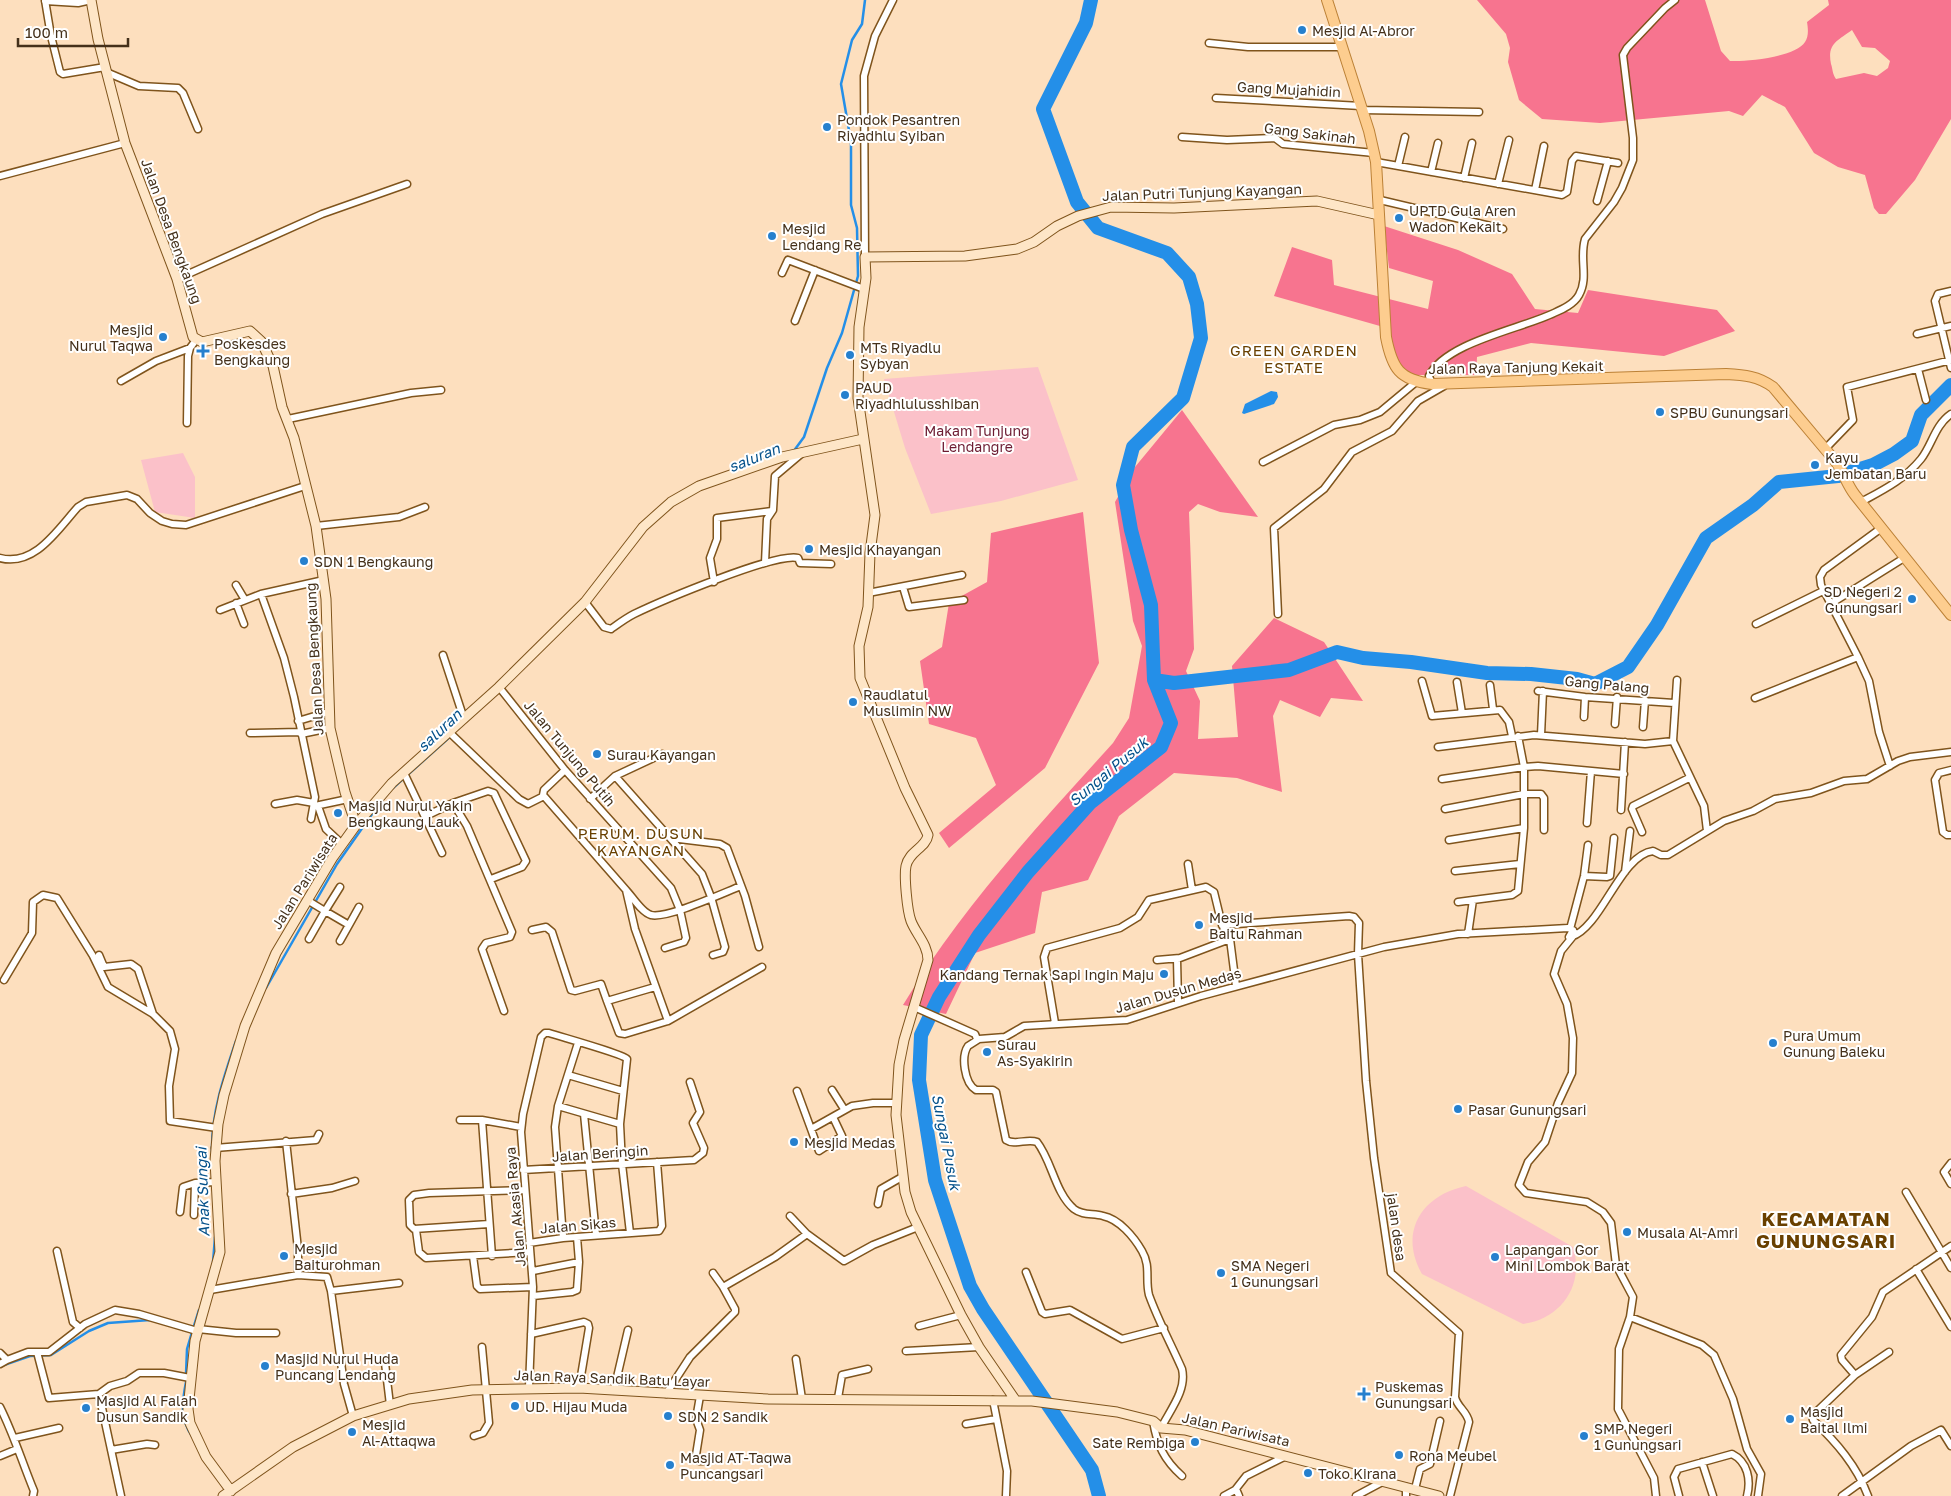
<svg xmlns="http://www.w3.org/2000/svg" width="1951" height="1496" font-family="'Golos Text',sans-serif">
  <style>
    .green { fill: #fbc1c9 }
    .forest { fill: #f7748f; fill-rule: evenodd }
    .water { fill: #248fe8 }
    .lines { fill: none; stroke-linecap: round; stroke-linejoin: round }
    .stream { stroke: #248fe8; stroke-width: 2.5 }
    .river { stroke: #248fe8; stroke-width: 14 }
    .street-casing { stroke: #7f541c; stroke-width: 9 }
    .secondary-casing { stroke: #7f541c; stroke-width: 11 }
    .primary-casing { stroke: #bc8136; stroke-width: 12 }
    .street { stroke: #fff; stroke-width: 6 }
    .secondary { stroke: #fee6c7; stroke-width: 9 }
    .primary { stroke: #fdcd8f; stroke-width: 10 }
    .poi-dot { fill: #2680ce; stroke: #fff; stroke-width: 2 }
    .labels { text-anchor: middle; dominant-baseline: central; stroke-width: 4; stroke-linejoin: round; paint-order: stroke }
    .poi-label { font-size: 14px; fill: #44301a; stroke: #fff; text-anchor: start }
    .street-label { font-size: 14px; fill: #44301a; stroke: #fff }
    .park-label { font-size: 14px; fill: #6c1b31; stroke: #fff }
    .neighbourhood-label { font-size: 15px; letter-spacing: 1px; fill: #694000; stroke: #fff }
    .water-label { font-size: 15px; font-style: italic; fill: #05518a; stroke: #fff }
    .district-label { font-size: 19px; font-weight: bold; letter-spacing: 1px; fill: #694000; stroke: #fff }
  </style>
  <rect width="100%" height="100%" fill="#fddfbe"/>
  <path class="green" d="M1038 367 1078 480 1001 501 931 514 905 448 884 379Z
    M183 453 195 477V518L155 512 141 460Z
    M1466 1186 1573 1247C1585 1285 1561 1319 1523 1324L1422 1274C1398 1232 1422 1195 1466 1186Z"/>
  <path class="forest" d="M1477 0H1705L1721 51 1730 61C1746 62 1796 57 1805 42 1809 36 1808 28 1807 22L1829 5 1828 0H1951V119L1915 180 1886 214H1879L1874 208 1865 175 1838 167 1814 153 1785 107 1762 95 1743 116 1729 111 1600 123 1542 119 1519 100 1508 62 1510 48 1506 34ZM1852 30 1862 47 1875 48 1890 61 1888 68 1877 76 1864 73 1836 79C1832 73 1833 70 1831 64 1827 44 1837 41 1852 30Z
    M1384 226 1458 250 1512 274 1535 309 1578 313 1588 290 1717 310 1735 331 1664 356 1531 343 1477 357 1476 375H1408L1389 349 1387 328 1274 296 1292 247 1332 260 1334 285 1428 309 1433 281 1389 268Z
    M1182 410 1258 517 1220 512 1198 504 1189 512 1194 649 1186 671 1200 701 1198 739 1238 737 1232 666 1274 618 1324 642 1363 701 1331 698 1320 717 1280 700 1273 716 1282 792 1237 778 1174 773 1119 816 1088 880 1042 892 1035 933 975 953 946 1014 903 1005C961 908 1038 826 1113 743L1129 718 1142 646 1133 621 1115 502 1135 467Z
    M1083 512 1099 663 1045 768 949 848 939 833 996 785 976 738 929 724 920 661 942 647 949 603 987 582 991 533Z"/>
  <path class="water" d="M1271 391 1277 392 1278 397 1274 404 1244 414 1242 413 1245 404Z"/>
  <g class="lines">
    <path class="stream" d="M793 452 804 437 827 368 842 333 858 276 857 228 851 205V142L841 84 852 40 862 24 865 0
      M393 788 452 735
      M266 988 337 864 377 807
      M212 1152C211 1114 224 1076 236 1041
      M213 1262 215 1237
      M193 1329 199 1310
      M4 1365 30 1356 51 1355 89 1331 108 1323 150 1320
      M186 1374 187 1349 192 1332
      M186 1382C182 1402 180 1419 192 1436"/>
    <path class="river" d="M1091 0 1086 23 1043 109 1077 202 1098 228 1167 253 1189 277 1197 304 1201 338 1183 398 1133 447 1123 485 1131 530 1151 605 1154 680 1171 723 1161 747 1090 803 1028 872 979 935 939 997 921 1035 919 1080 935 1180 970 1286 983 1309 1092 1470 1099 1496
      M1154 680 1174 683 1289 670 1337 652 1363 658 1411 662 1487 673 1531 674 1577 679 1595 684 1628 667 1657 625 1706 538 1753 505 1779 482 1838 476 1873 465 1894 454 1912 441 1921 415 1951 385"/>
    <defs>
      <path id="street" d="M45 0 51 36 60 72 63 74 105 67
        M45 1 78 3 91 0
        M1209 43 1248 47H1341
        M106 72 139 86 178 88 183 93 198 129
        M1216 98 1361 106
        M1362 110 1479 112
        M1182 137 1227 140 1275 138 1283 144 1374 153
        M1376 162 1562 195 1567 192 1572 161 1576 156 1618 163
        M1398 166 1405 137
        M1431 172 1438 143
        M0 176 125 143
        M1464 178 1472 143
        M1498 184 1509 140
        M1535 190 1544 146
        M1380 200 1503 229
        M1597 201 1608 161
        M865 257 864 76 875 36 893 0
        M782 273 788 260 864 289
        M177 279 322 214 407 184
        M1951 291 1938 294 1935 301 1951 368
        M795 321 815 270
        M1917 334 1951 326
        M1918 369 1926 400
        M121 381 156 361 190 348
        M1432 384 1429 376C1446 342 1521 329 1554 313 1563 309 1574 304 1579 295 1589 277 1579 259 1585 239L1614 202 1622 188 1633 160V138L1623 55 1627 48 1665 8 1675 0
        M288 419 411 393 441 390
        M187 423 188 356 190 348 196 340
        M1825 449 1853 420 1847 387 1951 360
        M1263 462 1334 425 1360 420 1380 412 1416 382
        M1861 502C1883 490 1904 480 1921 459 1932 445 1935 425 1951 414
        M316 526 399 517 425 507
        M0 558C35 567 58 529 78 507L86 502 127 495 137 499 150 513 162 521 172 524 186 525 305 486
        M765 563 767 519 773 510 775 476 801 454
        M714 582 710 558 717 539V518L772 511
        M236 585 245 600
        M903 587 909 607 964 600
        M868 593 962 575
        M261 594 284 658 294 697 315 797 311 819
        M585 602 604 627 611 629C618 624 626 618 634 614 659 602 776 552 798 558L800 563 831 564
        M236 603 244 624
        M1832 603 1904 558
        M220 610 261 594 324 580
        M1278 614 1274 528 1324 489 1352 452 1392 431 1418 401 1444 386
        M1756 624 1823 591
        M443 655 464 719
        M1858 657 1869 681 1879 732 1890 766
        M1677 680 1673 741 1704 806 1707 831
        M1422 681 1432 716 1500 710 1509 722 1512 736
        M1457 682 1462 713
        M1490 685 1493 709
        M499 687 565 770 671 888 680 910 686 938 684 942 665 948
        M1538 691 1585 697 1674 703
        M1755 698 1858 657 1821 585 1820 577 1824 570 1880 529
        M1584 717 1585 697
        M298 721 328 712
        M1615 724 1617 697
        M1643 727 1645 700
        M449 732 519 799 528 804 544 796
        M250 733 300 732
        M301 734 330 728
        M1541 735 1543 691
        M1438 747 1534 735 1645 744 1673 741
        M565 770 544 790 543 795 626 890 635 929 668 1021 625 1034 619 1033 607 1001 655 987
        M1951 770 1939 773 1935 780 1943 832 1947 835H1951
        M404 773 442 853
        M615 776 662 754
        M1442 779 1524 767 1518 736
        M590 799 615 776 702 874 711 897 725 947 723 952 713 955
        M453 803 467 826 512 932 510 937 486 943 482 949 504 1011
        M275 804 297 800 314 803
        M315 806 348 799
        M318 806 326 829 342 844
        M1445 809 1524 794H1541L1544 798V830
        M1621 810 1625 742
        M426 816 453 803 488 791 494 793 526 861 522 867 491 879
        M1587 823 1591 771
        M1642 832 1632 809 1633 806 1689 778
        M671 838 720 844 727 848 745 896 759 947
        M1449 840 1524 828
        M1188 864 1192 890
        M1455 871 1520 864
        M1625 872 1630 831
        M1584 876 1607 877 1610 876 1614 838
        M626 890C632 896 642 913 651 915 667 919 723 893 741 886
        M307 900 325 911 340 887
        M1458 902 1473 900
        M349 925 359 907
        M1222 925 1349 916 1354 917 1359 923 1358 954 1366 1081 1374 1158 1391 1273 1459 1333 1455 1397C1457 1407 1467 1411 1469 1422L1450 1496
        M1570 929 1584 876 1588 845
        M532 930 546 927 552 932 571 990 575 991 601 984 607 1001
        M1468 934 1473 900 1512 895 1518 891 1524 828V767L1538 766 1624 774
        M1571 937C1602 927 1620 855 1653 851L1661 855H1668L1724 821 1753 811 1775 799 1811 793 1844 781 1867 779 1898 761 1910 757 1951 752
        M309 939 325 911 349 925 340 941
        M99 955 104 967 131 964 138 969 153 1014
        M1177 959 1178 1002
        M1157 960 1180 958 1230 939
        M4 980 32 933 33 902 43 895 57 898 93 956 108 987 153 1014 170 1031 175 1049 169 1086 170 1121 217 1128
        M914 1007 975 1034 977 1039
        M668 1021 762 967
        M1055 1023 1044 957 1047 948 1120 928 1138 917 1149 900 1206 887 1214 892 1222 925 1230 939 1236 986
        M568 1075 623 1091
        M832 1090 844 1109
        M797 1091 811 1129 852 1106 873 1103H896
        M558 1106 620 1124
        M584 1114 596 1235
        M460 1120H482L521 1127
        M482 1120 492 1256
        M811 1129 819 1151 842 1136 833 1117
        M286 1141 298 1249V1275
        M215 1148 316 1140 319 1134
        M1951 1163 1944 1172 1951 1184
        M523 1170 694 1160 703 1153 704 1148 693 1123 700 1112 690 1082
        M1906 1192 1951 1268
        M291 1194 332 1188 355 1181
        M878 1204 881 1189 902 1177
        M180 1212 183 1187 195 1183 216 1182
        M194 1215 195 1183
        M790 1216 807 1234
        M489 1224 414 1229 410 1225 409 1200 414 1195 429 1193 524 1190
        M416 1230 419 1252 426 1258 530 1252
        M563 1238 555 1127 558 1106 578 1043
        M529 1243 563 1238 659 1231 662 1226 657 1162
        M57 1251 73 1322 80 1328
        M473 1256 477 1286 480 1289 533 1287
        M1916 1269 1951 1327
        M533 1271 579 1262
        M1026 1272 1042 1312 1045 1314 1070 1310 1122 1339 1164 1328
        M713 1273 723 1287
        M210 1290 298 1275 327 1277 331 1291 344 1384 353 1416
        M331 1291 399 1283
        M533 1296 572 1292 577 1290 579 1262 577 1237
        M1630 1317 1702 1345 1714 1355 1733 1399 1747 1449 1761 1474 1758 1496
        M919 1326 961 1315
        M198 1329 236 1333H276
        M531 1334 584 1322 588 1324 589 1328 579 1388
        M906 1351 979 1347
        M37 1352 49 1398 99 1394 110 1386 127 1381 139 1373H164L190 1378
        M0 1353 7 1360 28 1352H49L85 1324 115 1310 139 1314 197 1331
        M796 1359 802 1399
        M385 1363 390 1405
        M0 1364 7 1360
        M1855 1375 1889 1352
        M529 1387 533 1287 521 1132 523 1114 541 1037 545 1033H549C561 1037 623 1054 627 1059L620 1124 622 1164 630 1233
        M614 1390 628 1330
        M99 1394 121 1496
        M666 1394 690 1357 735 1312V1309L723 1287 775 1257 807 1234 844 1261 873 1245 918 1227
        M700 1396 696 1419 700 1430 696 1455 699 1461H703
        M838 1398 842 1375 868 1369
        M993 1400 1007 1471 1006 1496
        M0 1407C14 1435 22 1462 34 1491L33 1496
        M1153 1421C1157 1445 1164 1460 1182 1476
        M966 1424 996 1419
        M1161 1428C1170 1410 1187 1390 1182 1369 1171 1344 1158 1320 1149 1295 1145 1280 1151 1266 1142 1251 1134 1237 1119 1219 1103 1216 1093 1213 1083 1216 1074 1209 1055 1193 1052 1161 1037 1142 1027 1138 1015 1146 1006 1140L996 1092 993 1090H976C964 1083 961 1056 968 1046L979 1039 1005 1037 1024 1026 1127 1020 1201 996 1384 947 1458 934 1568 928 1573 930 1569 937 1575 933 1574 935 1561 951 1554 974 1567 1004 1573 1038 1572 1073 1558 1103 1545 1142 1528 1162 1519 1185 1526 1193 1587 1202 1603 1212 1611 1223 1616 1265 1633 1297 1630 1317 1619 1349 1618 1409 1654 1478 1656 1496
        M474 1436 483 1433 489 1423 482 1347
        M15 1438 59 1428
        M111 1450 147 1444 155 1445
        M0 1456 17 1449
        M1702 1462 1713 1496
        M1236 1489 1239 1496
        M1415 1489 1420 1469 1430 1464 1440 1421
        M1224 1496 1235 1490 1246 1476 1286 1456
        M1356 1496 1384 1481
        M1406 1496V1487
        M1679 1496 1674 1477 1678 1469 1732 1454C1748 1462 1751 1480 1747 1496
        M1842 1496 1911 1446 1941 1430 1951 1446
        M1868 1496C1857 1466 1836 1442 1813 1420L1812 1416 1855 1375 1842 1360 1841 1355 1872 1317 1883 1292 1951 1246"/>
      <path id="secondary" d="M91 0 98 39 125 143 177 279 193 337 202 342 250 331 261 341 273 366 282 407 294 438 316 526 326 599 330 728 345 792 356 825
        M1016 1401 979 1347 961 1315 911 1212 905 1192 896 1115 899 1065 904 1040 928 960C928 945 916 934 911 921 907 910 904 876 906 866 909 851 926 848 928 835L905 788 860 678 859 646 868 607 870 553 875 515 858 398 859 327 866 278 865 257 965 256 1017 249 1034 242 1057 226 1078 216 1111 207 1174 208 1317 201 1379 215
        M231 1491 206 1457 190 1423 188 1409 195 1341 220 1252 215 1161 218 1124 224 1095 245 1026 276 953 333 857 356 825 392 783 499 687 585 602 643 527 671 502 699 486 782 457 863 439
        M223 1496 293 1447 353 1416 409 1399 472 1390 579 1388 768 1399 1032 1401 1117 1412 1153 1421 1161 1428 1185 1430 1439 1496"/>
      <path id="primary" d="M1327 0 1369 131 1376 162 1386 337C1392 368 1399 380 1432 384L1726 374C1744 375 1758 376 1773 387L1836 462C1844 473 1847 485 1855 495L1951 615"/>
    </defs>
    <use href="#street" class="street-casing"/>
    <use href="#secondary" class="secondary-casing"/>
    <use href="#primary" class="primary-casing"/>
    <use href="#street" class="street"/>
    <use href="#secondary" class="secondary"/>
    <use href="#primary" class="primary"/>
  </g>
  <g class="poi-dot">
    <circle cx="1302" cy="30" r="5"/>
    <circle cx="827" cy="127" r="5"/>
    <circle cx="1399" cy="218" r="5"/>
    <circle cx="772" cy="236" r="5"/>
    <circle cx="163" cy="337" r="5"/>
    <path d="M200.5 343.5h5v5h5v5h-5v5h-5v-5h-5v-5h5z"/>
    <circle cx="850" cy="355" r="5"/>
    <circle cx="845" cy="395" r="5"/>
    <circle cx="1660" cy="412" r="5"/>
    <circle cx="1815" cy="465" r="5"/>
    <circle cx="809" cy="549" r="5"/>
    <circle cx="304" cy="561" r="5"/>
    <circle cx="1912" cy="599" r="5"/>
    <circle cx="853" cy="702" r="5"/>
    <circle cx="597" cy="754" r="5"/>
    <circle cx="338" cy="813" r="5"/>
    <circle cx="1199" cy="925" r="5"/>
    <circle cx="1164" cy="974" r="5"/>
    <circle cx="1773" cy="1043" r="5"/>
    <circle cx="987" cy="1052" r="5"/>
    <circle cx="1458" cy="1109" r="5"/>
    <circle cx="794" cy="1142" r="5"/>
    <circle cx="1627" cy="1232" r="5"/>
    <circle cx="284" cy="1256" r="5"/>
    <circle cx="1495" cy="1257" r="5"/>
    <circle cx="1221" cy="1273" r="5"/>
    <circle cx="265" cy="1366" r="5"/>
    <path d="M1361.5 1386.5h5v5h5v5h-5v5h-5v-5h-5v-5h5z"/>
    <circle cx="515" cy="1406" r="5"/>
    <circle cx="86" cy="1408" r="5"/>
    <circle cx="668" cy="1416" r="5"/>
    <circle cx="1790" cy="1419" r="5"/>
    <circle cx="352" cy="1432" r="5"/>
    <circle cx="1584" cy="1436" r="5"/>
    <circle cx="1195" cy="1442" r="5"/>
    <circle cx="1399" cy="1455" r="5"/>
    <circle cx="670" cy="1465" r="5"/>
    <circle cx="1308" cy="1473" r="5"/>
  </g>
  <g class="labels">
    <g class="poi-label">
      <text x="1312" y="30">Mesjid Al-Abror</text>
      <text x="837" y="119">Pondok Pesantren<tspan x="837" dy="16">Riyadhlu Syiban</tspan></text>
      <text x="1409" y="210">UPTD Gula Aren<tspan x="1409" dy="16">Wadon Kekait</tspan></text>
      <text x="782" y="228">Mesjid<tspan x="782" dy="16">Lendang Re</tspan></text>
      <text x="153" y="329" text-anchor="end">Mesjid<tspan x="153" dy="16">Nurul Taqwa</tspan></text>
      <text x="214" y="343">Poskesdes<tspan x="214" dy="16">Bengkaung</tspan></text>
      <text x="860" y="347">MTs Riyadlu<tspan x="860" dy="16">Sybyan</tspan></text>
      <text x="855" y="387">PAUD<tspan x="855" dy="16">Riyadhlulusshiban</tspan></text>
      <text x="1670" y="412">SPBU Gunungsari</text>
      <text x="1825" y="457">Kayu<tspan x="1825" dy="16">Jembatan Baru</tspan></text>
      <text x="819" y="549">Mesjid Khayangan</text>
      <text x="314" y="561">SDN 1 Bengkaung</text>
      <text x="1902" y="591" text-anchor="end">SD Negeri 2<tspan x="1902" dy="16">Gunungsari</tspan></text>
      <text x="863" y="694">Raudlatul<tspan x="863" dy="16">Muslimin NW</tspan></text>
      <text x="607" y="754">Surau Kayangan</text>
      <text x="348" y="805">Masjid Nurul Yakin<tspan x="348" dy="16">Bengkaung Lauk</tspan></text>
      <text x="1209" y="917">Mesjid<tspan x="1209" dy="16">Baitu Rahman</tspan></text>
      <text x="1154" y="974" text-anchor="end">Kandang Ternak Sapi Ingin Maju</text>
      <text x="1783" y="1035">Pura Umum<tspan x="1783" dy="16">Gunung Baleku</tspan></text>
      <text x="997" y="1044">Surau<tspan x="997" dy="16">As-Syakirin</tspan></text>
      <text x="1468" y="1109">Pasar Gunungsari</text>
      <text x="804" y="1142">Mesjid Medas</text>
      <text x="1637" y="1232">Musala Al-Amri</text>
      <text x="294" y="1248">Mesjid<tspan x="294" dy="16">Baiturohman</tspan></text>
      <text x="1505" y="1249">Lapangan Gor<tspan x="1505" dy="16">Mini Lombok Barat</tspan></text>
      <text x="1231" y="1265">SMA Negeri<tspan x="1231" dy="16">1 Gunungsari</tspan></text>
      <text x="275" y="1358">Masjid Nurul Huda<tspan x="275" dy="16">Puncang Lendang</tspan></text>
      <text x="1375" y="1386">Puskemas<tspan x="1375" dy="16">Gunungsari</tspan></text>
      <text x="96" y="1400">Masjid Al Falah<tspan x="96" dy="16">Dusun Sandik</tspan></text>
      <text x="525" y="1406">UD. Hijau Muda</text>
      <text x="1800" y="1411">Masjid<tspan x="1800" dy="16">Baital Ilmi</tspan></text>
      <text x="678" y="1416">SDN 2 Sandik</text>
      <text x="362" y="1424">Mesjid<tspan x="362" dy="16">Al-Attaqwa</tspan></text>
      <text x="1594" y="1428">SMP Negeri<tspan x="1594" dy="16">1 Gunungsari</tspan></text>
      <text x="1185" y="1442" text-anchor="end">Sate Rembiga</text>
      <text x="1409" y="1455">Rona Meubel</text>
      <text x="680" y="1457">Masjid AT-Taqwa<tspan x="680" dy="16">Puncangsari</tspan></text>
      <text x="1318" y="1473">Toko Kirana</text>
    </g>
    <g class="street-label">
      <text transform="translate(1289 89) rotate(3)">Gang Mujahidin</text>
      <text transform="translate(1310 133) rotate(7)">Gang Sakinah</text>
      <text transform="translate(1202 192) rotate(-2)">Jalan Putri Tunjung Kayangan</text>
      <text transform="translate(172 231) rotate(70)">Jalan Desa Bengkaung</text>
      <text transform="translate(1516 367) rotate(-1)">Jalan Raya Tanjung Kekait</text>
      <text transform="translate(314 659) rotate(-93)">Jalan Desa Bengkaung</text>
      <text transform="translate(1607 684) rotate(5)">Gang Palang</text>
      <text transform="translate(570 753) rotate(50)">Jalan Tunjung Putih</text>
      <text transform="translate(304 881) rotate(-58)">Jalan Pariwisata</text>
      <text transform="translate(1178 990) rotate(-16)">Jalan Dusun Medas</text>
      <text transform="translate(600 1153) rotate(-4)">Jalan Beringin</text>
      <text transform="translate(515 1207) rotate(-95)">Jalan Akasia Raya</text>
      <text transform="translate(578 1225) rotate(-5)">Jalan Sikas</text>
      <text transform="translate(1397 1227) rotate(82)">jalan desa</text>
      <text transform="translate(612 1378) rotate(2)">Jalan Raya Sandik Batu Layar</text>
      <text transform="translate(1236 1429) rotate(13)">Jalan Pariwisata</text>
    </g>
    <g class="park-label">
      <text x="977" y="430">Makam Tunjung<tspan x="977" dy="16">Lendangre</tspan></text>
    </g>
    <g class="neighbourhood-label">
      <text x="1294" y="350">GREEN GARDEN<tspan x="1294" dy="17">ESTATE</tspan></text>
      <text x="641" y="833">PERUM. DUSUN<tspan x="641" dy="17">KAYANGAN</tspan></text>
    </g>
    <g class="water-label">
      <text transform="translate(754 457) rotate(-22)">saluran</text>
      <text transform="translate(439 730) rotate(-43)">saluran</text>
      <text transform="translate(1108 771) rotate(-40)">Sungai Pusuk</text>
      <text transform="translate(947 1142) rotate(79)">Sungai Pusuk</text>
      <text transform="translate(202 1192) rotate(-92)">Anak Sungai</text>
    </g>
    <g class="district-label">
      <text x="1826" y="1218">KECAMATAN<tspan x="1826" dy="22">GUNUNGSARI</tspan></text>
    </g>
  </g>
  <path d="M18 38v8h110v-8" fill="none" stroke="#44301a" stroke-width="2.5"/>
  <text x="25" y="38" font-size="15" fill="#44301a" stroke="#ffffff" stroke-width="4" paint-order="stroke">100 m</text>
</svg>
